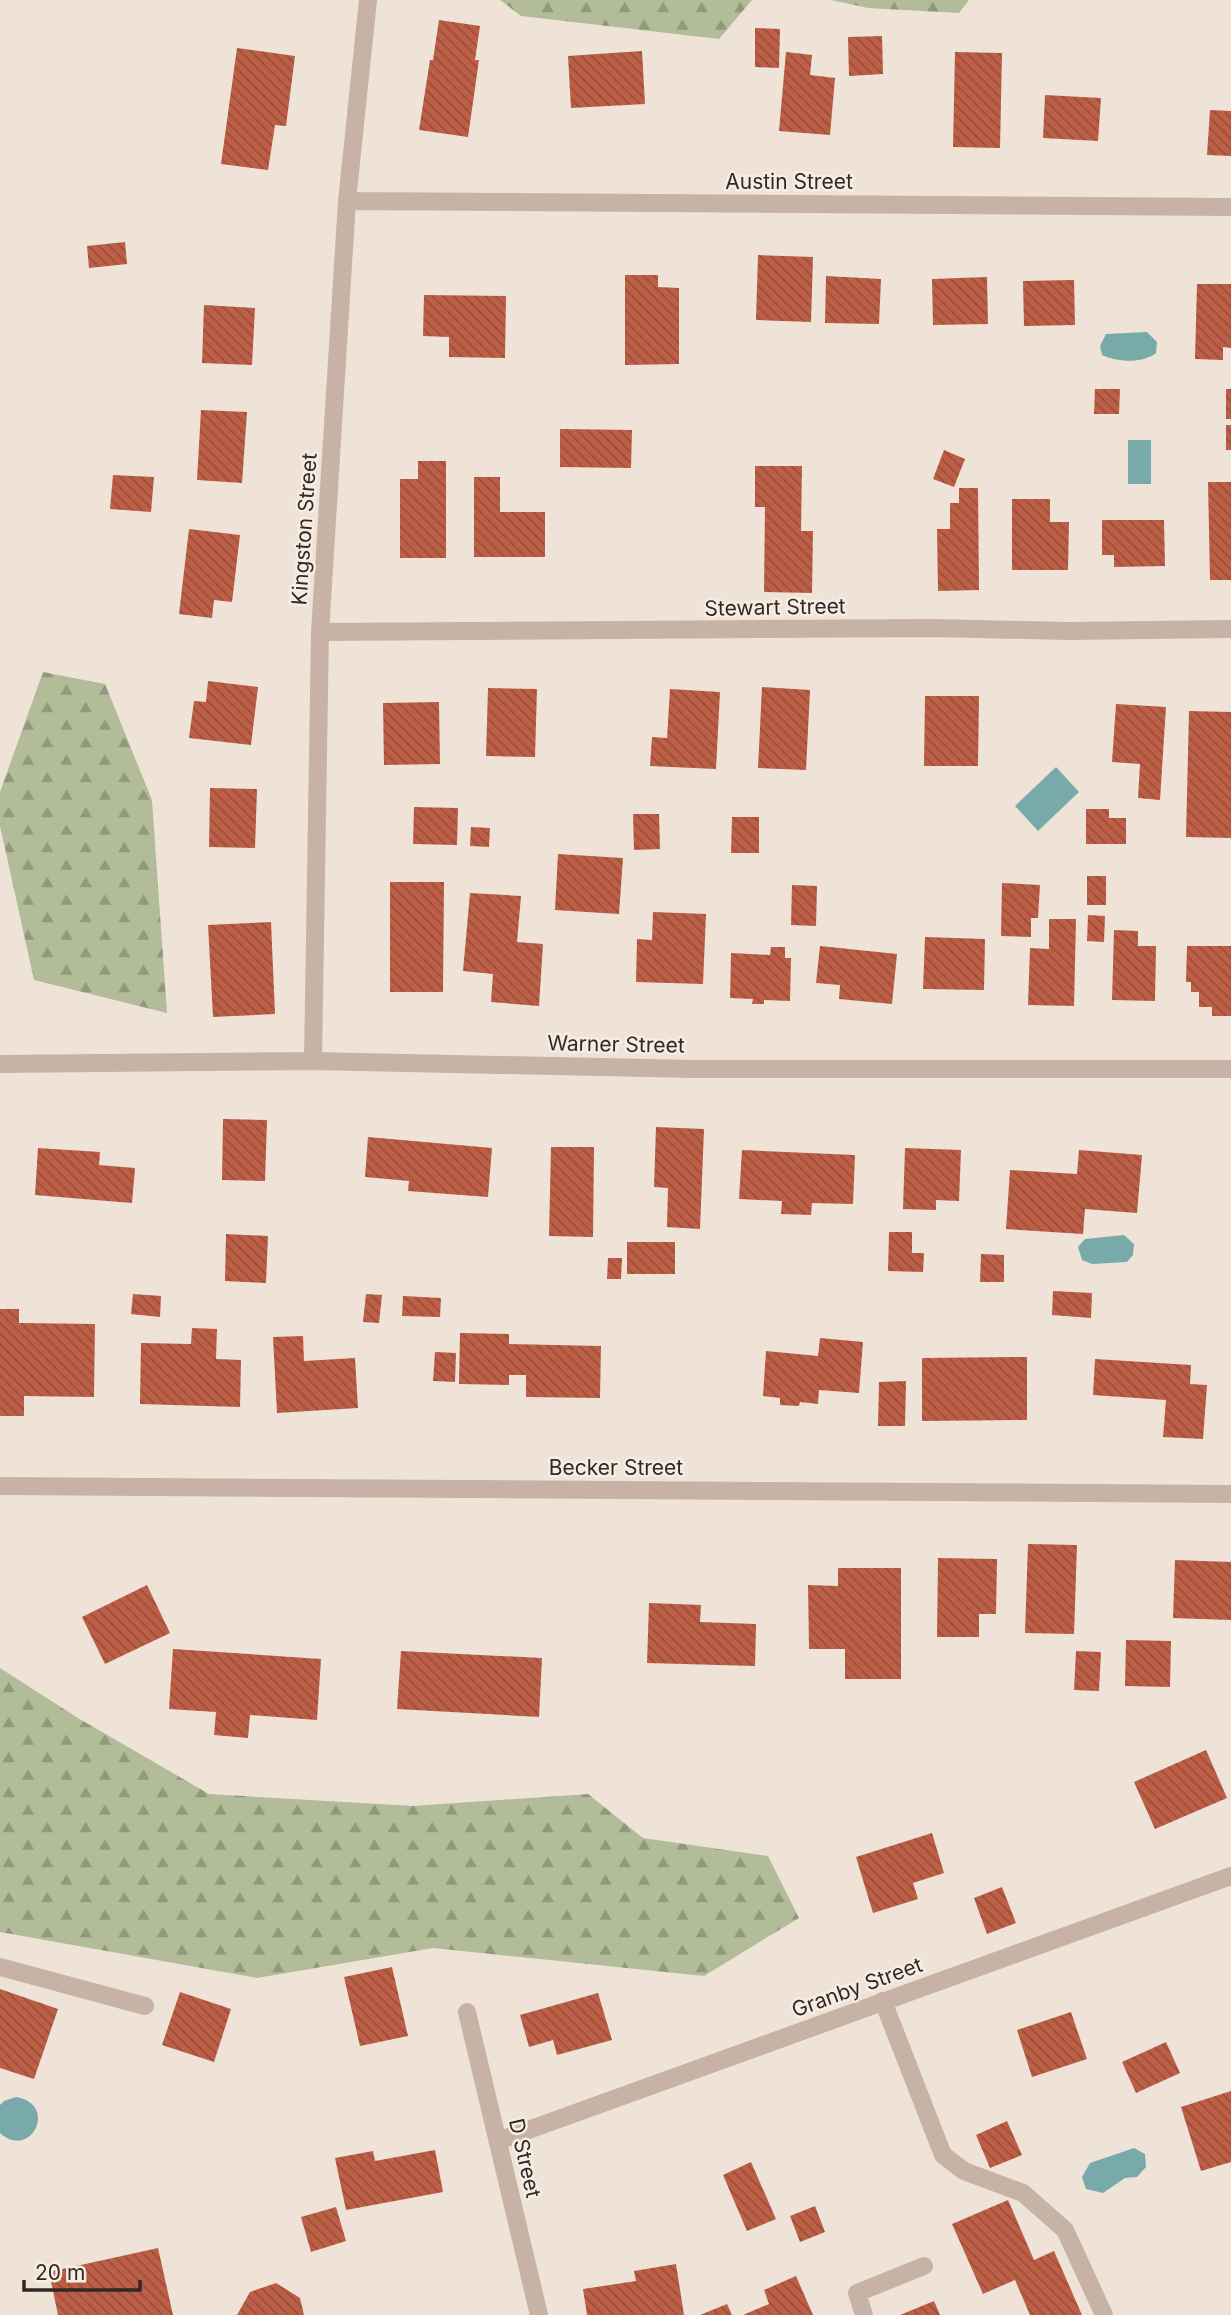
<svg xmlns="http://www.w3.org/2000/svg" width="1231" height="2315" font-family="Inter,sans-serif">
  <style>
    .forest { fill: url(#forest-firs) }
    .water { fill: #79aaaa }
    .building { fill: url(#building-back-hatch) }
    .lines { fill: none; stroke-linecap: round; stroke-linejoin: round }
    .lane { stroke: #c6b3a5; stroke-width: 18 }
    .street { stroke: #c6b3a5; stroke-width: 18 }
    .labels { text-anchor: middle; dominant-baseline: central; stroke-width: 5; stroke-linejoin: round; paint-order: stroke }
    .street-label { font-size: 21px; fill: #322926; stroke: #f7ede4 }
  </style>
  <defs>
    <pattern id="forest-firs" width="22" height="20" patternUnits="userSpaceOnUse" patternTransform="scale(1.75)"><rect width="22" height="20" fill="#b2bc99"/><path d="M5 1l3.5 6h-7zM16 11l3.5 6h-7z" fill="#91997d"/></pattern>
    <pattern id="building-back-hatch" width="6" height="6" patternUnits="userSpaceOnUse" patternTransform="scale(1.75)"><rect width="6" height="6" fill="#bd5f47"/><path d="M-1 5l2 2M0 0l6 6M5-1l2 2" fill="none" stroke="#9a4e3b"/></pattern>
  </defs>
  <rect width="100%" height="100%" fill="#efe3d8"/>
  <path class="forest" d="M500 0H752L719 39 521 16Z
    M831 0H969L959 13 868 8Z
    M43 672 105 684 152 800 167 1013 34 980 0 826V792Z
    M0 1668 78 1718 209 1794 413 1806 588 1794 643 1838 768 1856 799 1918 704 1976 433 1948 257 1978 0 1932Z"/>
  <path class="water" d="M1147 332 1157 342 1156 353C1142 364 1117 362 1102 355L1100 346 1106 334Z
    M1128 440H1151V484H1128Z
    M1056 767 1079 792 1038 831 1015 806Z
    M1124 1235 1134 1244 1133 1255 1127 1262 1092 1264 1082 1260 1078 1247 1085 1239Z
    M16 2097C59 2104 31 2161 0 2133V2105L4 2101Z
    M1134 2148 1145 2154 1146 2167 1137 2177 1125 2178 1103 2193 1086 2189 1082 2177 1090 2163Z"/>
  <path class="building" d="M439 20 480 26 475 60H479L468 137 419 130 430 60H433Z
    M755 28 780 29 779 68 755 67Z
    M882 36 883 74 849 76 848 37Z
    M237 48 295 56 286 126 275 125 268 170 221 164Z
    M642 51 645 104 571 108 568 56Z
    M786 52 812 55 810 75 835 78 830 135 779 131Z
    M955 52 1002 53 1000 148 953 147Z
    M1045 95 1101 98 1098 141 1043 138Z
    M1210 110 1231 111V156L1207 155Z
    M125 242 127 264 89 268 87 246Z
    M758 255 813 257 811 322 756 320Z
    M625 275H658V287L679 288V364L625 365Z
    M826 276 881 279 879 324 825 323Z
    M987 277 988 324 933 325 932 279Z
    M1074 280 1075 325 1024 326 1023 281Z
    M1197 284H1231V348L1223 347V360L1195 359Z
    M424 295 506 296 505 358 449 357V337L423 336Z
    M204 305 255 308 252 365 202 363Z
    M1095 389H1120L1119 414H1094Z
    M1226 389H1231V419H1226Z
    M201 410 247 412 242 483 197 480Z
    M1226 425H1231V450H1226Z
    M560 429 632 430 631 468 560 467Z
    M944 450 965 459 954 487 933 479Z
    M418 461H446V558H400V479H418Z
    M755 466H802L801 531H813L812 593 764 592 765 507H755Z
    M113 475 154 477 151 512 110 509Z
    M474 477H500V512H545V557H474Z
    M1208 482H1231V580H1210Z
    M959 488H978L979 590 938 591 937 529H950V503H959Z
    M1012 499H1050V522H1069L1068 570H1012Z
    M1102 520H1164L1165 566 1114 567V555H1102Z
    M189 529 240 535 232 602 214 600 212 618 179 614Z
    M208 681 258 687 251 745 189 738 194 701 206 702Z
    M762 687 810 690 806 770 758 768Z
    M488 688 537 689 535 757 486 756Z
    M670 689 720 692 716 769 650 766 652 737 667 738Z
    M925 696H979L978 766H924Z
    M439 702 440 764 384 765 383 703Z
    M1116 704 1166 707 1160 800 1138 798 1140 764 1112 762Z
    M1189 711 1231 712V838L1186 837Z
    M210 788 257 789 255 848 209 847Z
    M414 807 458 808 457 845 413 844Z
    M1086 809H1109V818H1126V844H1086Z
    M633 814H659L660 849 634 850Z
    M732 817H759V853H731Z
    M471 827 490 828 489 847 470 846Z
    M558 854 623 858 619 914 555 910Z
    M1087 876H1106V905H1087Z
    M390 882H444L443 992H390Z
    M1002 883 1040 885 1038 918H1031V937L1001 936Z
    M792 885 817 886 816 926 791 925Z
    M470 893 521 896 517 942 543 944 539 1006 491 1002 493 974 463 971Z
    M653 912 706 914 703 984 636 982 637 939 652 940Z
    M1088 915 1105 916 1104 942 1087 941Z
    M1049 919H1076L1074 1006 1028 1005 1030 948 1049 949Z
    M271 922 275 1014 213 1017 208 925Z
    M1114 930 1138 931V946H1156L1155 1001 1112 1000Z
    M925 937 985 939 984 990 923 989Z
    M820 946 897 954 892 1004 839 999 840 985 816 983Z
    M1187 946H1231V1016H1212V1007H1199V992H1191V982H1186Z
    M771 947H785V958H791L790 1001 764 1000V1004H752L753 999 730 998 731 953 770 955Z
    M223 1119 267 1120 265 1181 222 1180Z
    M656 1127 704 1129 700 1229 667 1227 668 1188 654 1187Z
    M368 1137 492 1148 488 1197 408 1191 409 1181 365 1177Z
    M551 1147H594L593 1237 549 1236Z
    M38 1148 100 1152 99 1165 135 1168 132 1203 35 1195Z
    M905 1148 961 1150 959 1201 936 1200V1210L903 1209Z
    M742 1150 855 1155 853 1204 812 1203 811 1215 781 1214 782 1201 739 1199Z
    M1079 1150 1142 1155 1137 1213 1085 1209 1083 1234 1006 1229 1010 1170 1077 1174Z
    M889 1232H912V1253H924L923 1272 888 1271Z
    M226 1234 268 1236 266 1283 225 1281Z
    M627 1242H675V1274H627Z
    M981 1254 1004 1255V1282H980Z
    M608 1258H622L621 1279H607Z
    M1053 1291 1092 1293 1091 1318 1052 1315Z
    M133 1294 161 1296 160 1317 131 1314Z
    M366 1294 382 1295 379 1323 363 1322Z
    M403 1296 441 1298 440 1317 402 1316Z
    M0 1309H19V1323L95 1324 94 1397 24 1396V1416H0Z
    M192 1328 217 1329 216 1359 241 1360 240 1407 140 1404 141 1343 191 1344Z
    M460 1333 509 1334V1344L601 1346 600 1398 526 1397V1375H509V1385L459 1384Z
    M303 1336 304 1361 355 1358 358 1408 277 1413 273 1337Z
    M820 1338 863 1342 859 1393 819 1390 818 1404 800 1402 799 1406 780 1405V1398L763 1396 766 1351 818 1356Z
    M435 1352 456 1353 455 1382 433 1381Z
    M1027 1357V1420L922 1421V1358Z
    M1095 1359 1191 1365 1190 1384 1207 1385 1203 1439 1163 1437 1166 1400 1093 1395Z
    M906 1381 905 1426H878L879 1382Z
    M1028 1544 1077 1545 1074 1634 1025 1633Z
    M938 1558 997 1559 996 1614H979V1637H937Z
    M1175 1560 1231 1562V1620L1173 1618Z
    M838 1568H901V1679H845V1649H809L808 1585 838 1586Z
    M147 1585 170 1633 105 1664 82 1617Z
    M649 1603 701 1605 700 1622 756 1624 755 1666 647 1663Z
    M1126 1640 1171 1641 1170 1687 1125 1686Z
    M173 1649 321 1659 317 1720 250 1715 248 1738 214 1735 216 1712 169 1709Z
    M401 1651 542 1658 539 1717 397 1709Z
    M1076 1651 1101 1652 1099 1691 1074 1690Z
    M1206 1750 1227 1798 1155 1829 1134 1782Z
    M932 1833 944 1873 913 1883 918 1899 873 1913 856 1857Z
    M1002 1887 1016 1923 987 1934 974 1898Z
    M392 1967 408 2036 360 2046 344 1977Z
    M0 1989 58 2009 34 2079 0 2068Z
    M180 1992 231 2009 214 2062 162 2045Z
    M598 1993 612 2040 557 2055 553 2040 529 2047 520 2015Z
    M1071 2012 1087 2059 1032 2077 1017 2030Z
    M1166 2042 1180 2073 1136 2093 1122 2062Z
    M1231 2091V2162L1201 2171 1181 2107Z
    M1007 2121 1022 2155 990 2168 976 2135Z
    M435 2150 443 2192 346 2210 335 2158 373 2151 375 2161Z
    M751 2162 776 2219 747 2231 723 2175Z
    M1008 2200 1034 2260 1054 2251 1082 2315H1030L1015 2280 983 2294 952 2224Z
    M815 2206 825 2232 800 2242 790 2216Z
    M336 2207 346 2241 311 2252 301 2217Z
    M158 2248 173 2315H58L49 2272Z
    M676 2264 684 2315H587L583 2289 636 2281 634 2271Z
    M796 2276 813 2315H743L769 2304 764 2290Z
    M276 2283 300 2298 304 2315H237L250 2292Z
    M934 2301 940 2315H900Z
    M727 2304 732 2315H700Z"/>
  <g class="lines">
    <path class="lane" d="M0 1967 145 2006
      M883 2001 943 2155 964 2171 1023 2193 1065 2230 1104 2315
      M864 2315 857 2293 924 2266"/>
    <path class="street" d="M347 201 1231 207
      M320 632 934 628 1068 631 1231 629
      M313 1061 320 632 347 201 368 0
      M0 1064 313 1061 694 1069H1231
      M0 1486 1231 1494
      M467 2012 539 2315
      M498 2141 1231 1876"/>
  </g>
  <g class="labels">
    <g class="street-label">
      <text x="789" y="181">Austin Street</text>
      <text transform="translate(304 529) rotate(-86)">Kingston Street</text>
      <text transform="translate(775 607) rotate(-1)">Stewart Street</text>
      <text transform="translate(616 1044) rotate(1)">Warner Street</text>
      <text x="616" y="1467">Becker Street</text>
      <text transform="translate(857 1987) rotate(-20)">Granby Street</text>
      <text transform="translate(525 2158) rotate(77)">D Street</text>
    </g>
  </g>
  <path d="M24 2280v10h116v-10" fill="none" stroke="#322926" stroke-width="3.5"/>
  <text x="35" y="2280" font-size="21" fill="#322926" stroke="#f7ede4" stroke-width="5" paint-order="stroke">20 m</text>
</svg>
